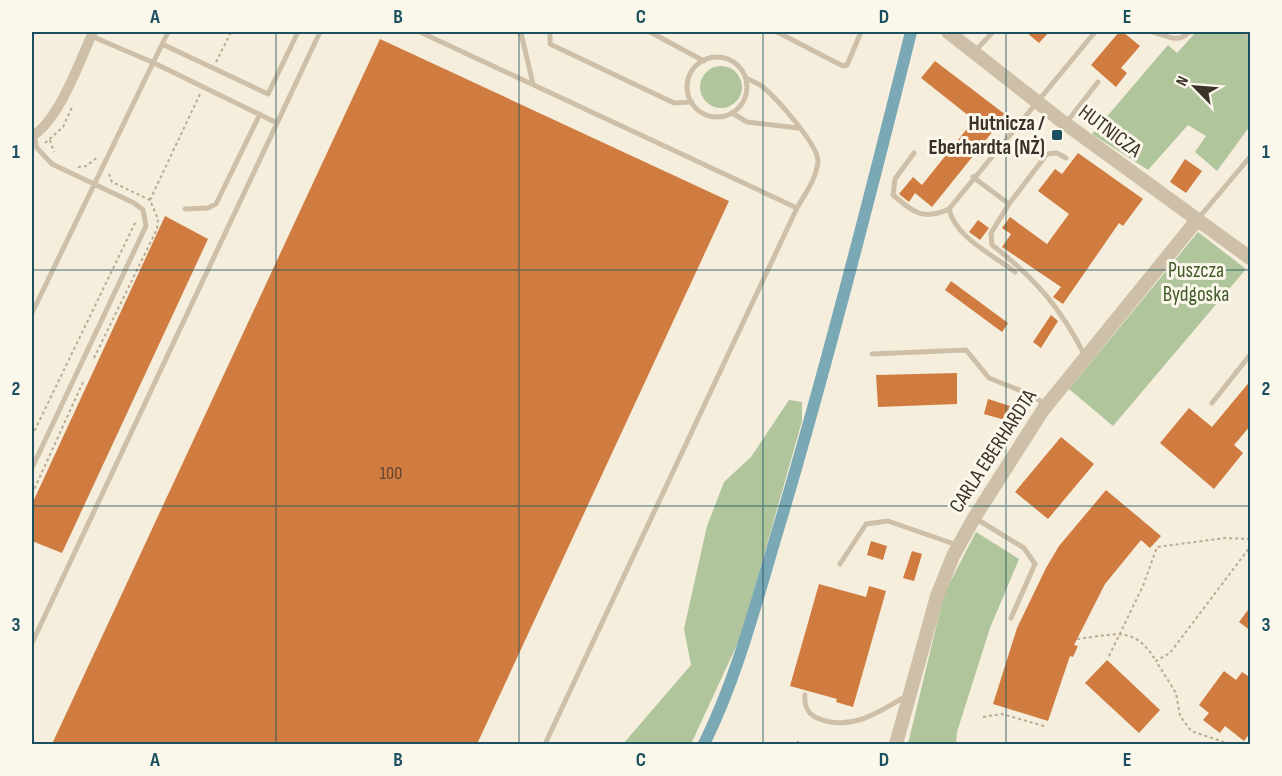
<svg xmlns="http://www.w3.org/2000/svg" width="1282" height="776" font-family="'Sofia Sans Condensed',sans-serif">
  <style>
    .green { fill: #b0c59c }
    .lines { fill: none; stroke-linecap: round; stroke-linejoin: round }
    .canal { stroke: #7aa8b5; stroke-width: 12 }
    .building { fill: #d07c40 }
    .path { stroke: #baaa92; stroke-width: 2; stroke-dasharray: 3 3; stroke-linecap: butt }
    .service { stroke: #cec0a8; stroke-width: 5 }
    .minor { stroke: #cec0a8; stroke-width: 10 }
    .tertiary { stroke: #cec0a8; stroke-width: 14 }
    .grid { fill: none; stroke: #1a5060; stroke-width: 1.5; stroke-opacity: 0.55 }
    .poi-dot { fill: #1a5060; stroke: #fbf7eb; stroke-width: 2 }
    .labels { text-anchor: middle; dominant-baseline: central; stroke-width: 6; stroke-linejoin: round; paint-order: stroke }
    .number-label { font-size: 18px; fill: #60442f }
    .poi-label { font-size: 21px; font-weight: bold; fill: #3a3129; stroke: #fbf7eb; text-anchor: end }
    .street-label { font-size: 21px; fill: #3a3129; stroke: #fbf7eb }
    .park-label { font-size: 21px; fill: #415b2a; stroke: #fbf7eb }
    .neatline { fill: none; stroke: #1a5060; stroke-width: 2 }
    .grid-label { font-size: 20px; text-anchor: middle; font-weight: bold; fill: #1a5060 }
  </style>
  <rect width="100%" height="100%" fill="#f5eedd"/>
  <path class="green" d="M1196 32H1250V126L1217 171 1195 152 1206 136 1188 125 1148 170 1092 134 1168 45 1177 53Z
    M700 87a21 21 0 1 1 42 0a21 21 0 1 1-42 0Z
    M1198 232 1246 269 1113 426 1069 389Z
    M789 400 802 402V421L741 636 691 744H623L691 665 684 629 707 526 724 482 751 457Z
    M976 532 1019 559 990 628 957 732 956 744H908L944 594Z"/>
  <g class="lines">
    <path class="canal" d="M704 744C740 671 759 591 783 513 830 354 871 193 911 32"/>
  </g>
  <path class="building" d="M1026 32H1049L1039 43Z
    M1119 32H1123L1140 46 1121 68 1127 73 1116 87 1091 65Z
    M380 39 729 201 477 744H52Z
    M935 61 1006 115 932 207 915 193 909 202 899 194 913 177 922 185 974 120 921 78Z
    M1078 153 1143 199 1123 226 1119 223 1063 304 1053 297 1061 287 1002 247 1011 234 1002 228 1010 217 1047 244 1069 214 1038 191 1055 169 1062 174Z
    M1185 159 1202 171 1186 193 1170 182Z
    M165 216 208 239 62 553 32 541V504Z
    M978 220 989 228 980 240 969 232Z
    M951 281 1008 323 1002 332 945 290Z
    M1051 315 1058 321 1041 348 1033 342Z
    M957 373V404L878 407 876 375Z
    M1251 380V425L1234 445 1243 453 1214 489 1160 443 1189 408 1212 427Z
    M988 399 1023 410 1019 424 984 414Z
    M1061 437 1094 464 1048 519 1015 492Z
    M1106 490 1161 536 1150 548 1141 540 1105 584 1074 645 1078 646 1073 657 1070 656 1048 721 993 704 1017 628 1046 568 1059 546Z
    M871 541 887 546 883 560 867 555Z
    M912 551 922 554 914 581 903 578Z
    M819 584 866 597 869 586 886 591 853 707 836 702 837 699 790 686Z
    M1251 606V631L1239 622Z
    M1107 660 1160 710 1139 733 1085 683Z
    M1224 671 1236 680 1242 672 1251 678V732L1244 741 1225 726 1220 733 1203 720 1209 713 1199 705Z"/>
  <g class="lines">
    <path class="path" d="M216 62 231 32
      M50 140 54 152
      M45 143 63 127 73 105
      M78 167 86 166 98 157
      M150 200 200 94
      M94 358 157 229 158 219 150 200 112 182 109 174
      M32 436 136 221
      M32 494 84 380
      M1077 639C1114 635 1134 624 1156 661
      M1109 656 1143 586 1157 547 1225 538 1250 539
      M983 717 1002 714 1044 726
      M798 744V740
      M1230 744 1191 731 1180 716 1176 693 1156 661 1170 653 1250 547"/>
    <path class="service" d="M420 32 797 208 545 744
      M518 32 521 33 533 84
      M550 32V44L674 103 692 102
      M650 32 704 61
      M777 32 843 66 847 65 861 32
      M1153 32C1167 36 1178 44 1189 32
      M1245 32 1250 35
      M91 36 152 62 277 123
      M162 44 268 94 298 32
      M975 51 993 32
      M687 87a30 30 0 1 1 60 0a30 30 0 1 1-60 0Z
      M746 78C752 81 758 83 763 87 776 98 819 145 818 162 816 179 805 194 797 208
      M732 113 747 122 798 128
      M1066 123 1098 82
      M914 153 895 179 893 195C913 212 923 221 949 209
      M973 177 1009 204 1047 154 1057 153 1066 158
      M1009 204 991 233 992 245C1035 278 1061 308 1085 356
      M185 209 208 208 216 204 260 114
      M1197 220 1250 157
      M1015 272C993 255 955 237 949 209L1095 32
      M32 313 168 32
      M872 354 966 350 989 378 1034 396 1045 405
      M1212 403 1250 355
      M32 468 146 226 143 210 134 203 52 164 37 148 34 135
      M975 518 1024 548 1035 564 1011 618
      M840 564 866 524 888 521 957 545
      M32 643 320 32
      M805 695C804 706 807 713 817 718 850 732 878 713 906 696"/>
    <path class="minor" d="M32 136C59 121 80 60 93 32"/>
    <path class="tertiary" d="M948 32 1059 119 1250 258
      M896 744 937 596 953 556 974 518 1043 410 1197 220"/>
  </g>
  <path class="grid" d="M276 32V744M519 32V744M763 32V744M1006 32V744M32 270H1250M32 506H1250"/>
  <rect class="poi-dot" x="1051" y="129" width="12" height="12" rx="3"/>
  <g class="labels">
    <g class="number-label">
      <text x="391" y="473">100</text>
    </g>
    <g class="poi-label">
      <text x="1045" y="123">Hutnicza /<tspan x="1045" dy="24">Eberhardta (NŻ)</tspan></text>
    </g>
    <g class="street-label">
      <text transform="translate(1110 131) rotate(37)">HUTNICZA</text>
      <text transform="translate(993 451) rotate(-57)">CARLA EBERHARDTA</text>
    </g>
    <g class="park-label">
      <text x="1196" y="270">Puszcza<tspan x="1196" dy="24">Bydgoska</tspan></text>
    </g>
  </g>
  <rect width="1282" height="776" fill="none" stroke="#fbf7eb" stroke-width="66"/>
  <g transform="translate(1195 87) rotate(295)" stroke="#fbf7eb" stroke-width="4.5" paint-order="stroke">
  <path d="M0-4.5L10 22L0 15L-10 22Z" fill="#3a3129"/>
  <text y="-9" font-size="16" font-weight="bold" text-anchor="middle" fill="#3a3129">N</text>
  </g>
  <rect x="33" y="33" width="1216" height="710" class="neatline"/>
  <g class="grid-label">
    <text x="155" y="23">A</text>
    <text x="398" y="23">B</text>
    <text x="641" y="23">C</text>
    <text x="884" y="23">D</text>
    <text x="1127" y="23">E</text>
    <text x="16" y="158">1</text>
    <text x="1266" y="158">1</text>
    <text x="16" y="395">2</text>
    <text x="1266" y="395">2</text>
    <text x="16" y="631">3</text>
    <text x="1266" y="631">3</text>
    <text x="155" y="766">A</text>
    <text x="398" y="766">B</text>
    <text x="641" y="766">C</text>
    <text x="884" y="766">D</text>
    <text x="1127" y="766">E</text>
  </g>
</svg>
